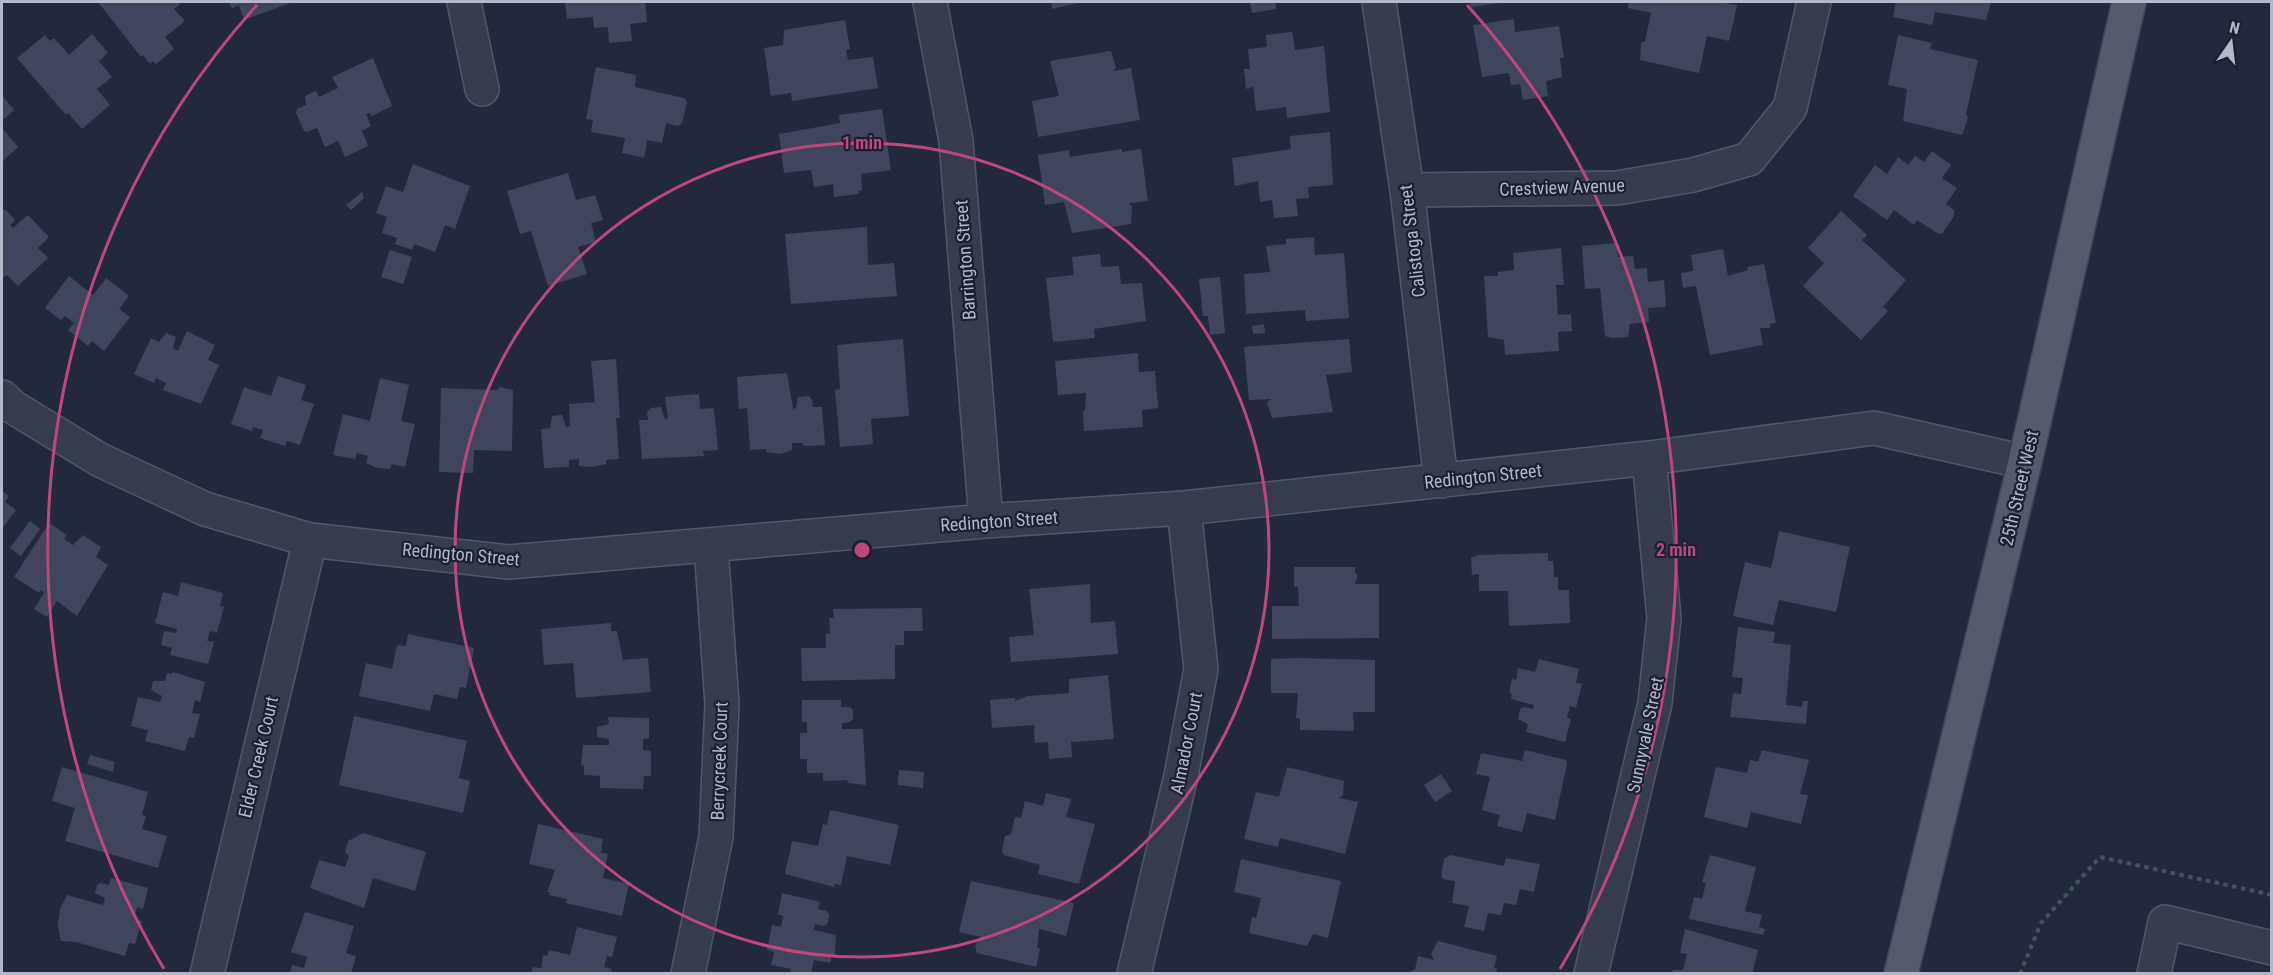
<svg xmlns="http://www.w3.org/2000/svg" width="2273" height="975" font-family="'Roboto Condensed',sans-serif">
  <style>
    .building { fill: #3f455c }
    .lines { fill: none; stroke-linecap: round; stroke-linejoin: round }
    .minor-casing { stroke: #525767; stroke-width: 36 }
    .major-casing { stroke: #404555; stroke-width: 36 }
    .path { stroke: #43535a; stroke-width: 4; stroke-dasharray: 4.5 4.5; stroke-linecap: butt }
    .minor { stroke: #373c4c; stroke-width: 33 }
    .major { stroke: #555a6c; stroke-width: 33 }
    .ring { fill: none; stroke: #be487c; stroke-width: 3 }
    .labels { text-anchor: middle; dominant-baseline: central; stroke-width: 4.5; stroke-linejoin: round; paint-order: stroke }
    .street-label { font-size: 18px; fill: #b3b7c8; stroke: #1c2131 }
    .centre { fill: #be487c; stroke: #1c2131; stroke-width: 3 }
    .ring-label { font-size: 18px; text-anchor: middle; font-weight: bold; fill: #be487c; stroke: #1c2131; stroke-width: 4.5; stroke-linejoin: round; paint-order: stroke }
  </style>
  <rect width="100%" height="100%" fill="#23293c"/>
  <path class="building" d="M98 2H178L180 4 174 9 185 21 165 37 174 49 156 64 153 61 150 64 143 55 141 57Z
    M229 2H293L244 20 239 5 232 8Z
    M565 2H645L647 22 630 24 632 41 609 43 608 27 594 28 593 17 567 19Z
    M1051 2H1077L1078 3 1052 9Z
    M1250 2H1275L1276 9 1252 13Z
    M1470 2H1500V3L1471 7Z
    M1629 2H1719L1737 5 1729 41 1707 36 1699 73 1640 60 1641 43 1645 41 1651 13 1628 8Z
    M1896 2H1991L1986 20 1935 12 1932 25 1893 17Z
    M1514 19 1515 32 1559 26 1564 58H1560L1562 77 1546 81 1548 96 1523 100 1520 84 1511 85 1509 73 1482 77 1473 25Z
    M845 20 850 49 846 50 848 60 873 57 878 88 792 101 791 93 771 96 764 48 783 45 784 30Z
    M1292 32 1295 50 1324 46 1330 112 1287 118 1286 107 1256 111 1253 87 1246 89 1244 69H1250L1248 49 1267 47 1266 35Z
    M92 34 108 53 99 61 112 77 97 89 110 105 82 129 68 113 66 115 17 58 45 35 50 41 54 38 69 55Z
    M1898 35 1932 43 1930 49 1978 60 1966 114 1968 117 1962 135 1903 121 1907 89 1888 85Z
    M1111 51 1116 68 1113 71 1131 68 1140 120 1038 137 1032 101 1059 96 1050 61Z
    M373 58 392 106 372 116 370 113 366 114 371 126 362 131 368 146 345 157 338 141 325 147 317 128 307 132 304 131 296 113 297 109 306 105 305 96 316 91 319 97 338 88 332 77Z
    M596 67 636 75 635 87 684 98 687 102 682 123 678 126 666 123 662 143 647 140 644 158 622 153 625 138 591 132 593 120 586 119Z
    M2 95 14 110 2 121Z
    M882 109 891 170 861 174 862 190 859 191V194L834 197 833 184 814 187 811 170 784 173 779 134 840 123 839 115Z
    M2 128 18 147 2 162Z
    M1330 132 1333 185 1308 187 1309 198 1296 199 1298 216 1274 218 1272 200 1260 202 1258 181 1235 186 1232 158 1291 149 1290 136Z
    M1122 149V152L1141 149 1148 201 1129 203 1132 207 1131 224 1072 233 1064 202 1045 205 1038 155 1069 150 1070 157Z
    M1932 151 1951 165 1942 178 1957 188 1946 204 1954 210V216L1942 234 1937 233 1917 220 1914 225 1894 210 1887 220 1853 196 1875 165 1887 174 1898 157 1908 165 1915 156 1924 162Z
    M413 164 470 186 455 229 445 225 435 252 414 244 412 250 395 244 397 238 382 233 387 217 376 213 386 186 403 192Z
    M568 173 576 200 595 195 603 220 591 223 596 242 578 247 587 274 548 286 531 231 520 234 507 191Z
    M362 192 364 198 351 210 346 205Z
    M5 209 15 220 10 225 13 228 28 215 49 237 38 248 48 258 18 286 7 275 2 278V212Z
    M1841 211 1867 235 1862 240 1906 280 1883 307 1888 311 1861 340 1803 286 1824 263 1808 248Z
    M867 227 868 265 894 263 897 296 791 304 785 234Z
    M1314 237 1315 255 1344 253 1349 318 1306 321 1305 310 1246 314 1244 274 1270 272 1266 246 1286 244V239Z
    M1617 243 1618 257 1633 256 1635 269 1647 268 1648 282 1664 280 1666 307 1648 308 1649 322 1630 324 1628 337 1612 338 1605 336 1600 288 1585 289 1582 246Z
    M1561 248 1564 285H1556L1558 315 1571 314 1572 331 1558 332 1559 351 1505 355 1504 340 1488 337 1484 276H1498V272L1514 270 1513 253Z
    M1723 249 1728 276 1748 270 1747 267 1764 264 1776 323 1770 324V328H1760L1763 345 1710 355 1696 286 1683 288 1681 273 1693 271 1691 255Z
    M390 250 412 257 403 284 381 277Z
    M1100 254 1101 267 1119 266 1121 284 1142 283 1146 321 1094 329 1095 338 1053 342 1046 278 1074 275 1072 257Z
    M69 276 93 295 106 278 129 296 119 309 130 317 104 351 92 341 88 346 68 330 74 323 65 316 61 320 45 308Z
    M1220 277 1225 333 1210 335 1208 316H1203L1199 279Z
    M1264 324 1265 333 1253 334 1252 326Z
    M187 331 215 345 208 360 219 365 201 404 163 390 166 383 156 378 154 383 134 374 151 338 159 342 166 333 176 337 173 348 178 351Z
    M903 339 909 416 871 419 873 444 840 447 835 390 840 389 837 345Z
    M1349 339 1352 372 1326 375 1333 412 1272 418 1267 403 1271 399 1249 400 1244 347Z
    M1138 353 1139 372 1155 371 1158 408 1142 410 1143 427 1084 431 1083 411H1085L1086 393 1058 395 1055 361Z
    M616 359 620 418H616L619 459 606 460V464L593 467 579 466V459L569 460V467L544 468 541 429 550 428 552 416 562 415 566 427 570 426 569 404 595 402 591 361Z
    M787 373 793 409 796 408 798 397 809 396 812 400 813 407H822L825 445 803 446V443H792V450L780 454 766 452V449L750 450 747 408 739 409 737 377Z
    M278 376 306 385 301 400 314 404 300 445 287 441 285 446 260 438 263 430 253 427 252 431 231 424 244 387 271 396Z
    M380 378 409 385 401 421 415 424 405 467 392 464 390 469 377 468 366 463 368 456 357 453 355 459 333 455 343 414 370 421Z
    M500 387 513 390 512 451 474 450 473 473 439 472 441 388 497 390Z
    M699 394 700 409 714 408 718 450 703 451 704 456 642 459 639 420H648L647 412 651 408 661 407 665 419 668 418 665 397Z
    M2 491 9 496 5 502 16 510 2 529Z
    M30 521 40 529 21 556 10 548Z
    M49 523 67 535 64 539 73 545 83 535 101 547 96 557 108 565 77 616 57 601 47 617 34 609 44 593 41 590 39 593 14 577Z
    M1779 531 1850 547 1836 612 1779 600 1773 625 1733 616 1745 562 1771 568Z
    M1548 553V561H1553L1554 577H1558V590H1569L1570 623 1509 626 1508 591H1479V574L1472 575 1471 558 1478 555Z
    M1294 567H1355V573L1358 575 1355 584H1379V638L1272 639V606H1299L1298 587H1294Z
    M181 582 223 593 220 606 224 607 217 633 210 631 207 641 214 642 208 664 170 655 172 648 161 645 164 631 176 633 177 629 155 623 163 592 178 596Z
    M1090 584 1091 623 1115 621 1118 654 1011 662 1009 637 1034 635 1029 589Z
    M922 608 923 631H904V645H895V679L802 681 801 648H826V634H830L829 618H834L833 609Z
    M611 623V631H617L623 660 648 658 651 692 576 698 573 663 544 665 541 629Z
    M1738 627 1775 632 1773 643 1791 645 1786 705 1802 707 1803 701H1808L1806 724 1730 717 1733 693 1741 694 1743 678 1732 677Z
    M408 634 474 648 466 688 460 687 457 699 434 694 430 711 359 696 366 663 392 669 397 645 406 646Z
    M1296 658 1375 660V712H1353L1354 731 1300 730V719L1296 718 1298 693H1271V659Z
    M1539 659 1579 669 1576 683 1582 684 1576 708 1570 706 1567 718 1571 719 1565 742 1526 732 1528 724 1518 719 1520 709 1524 707 1533 709 1534 705 1511 699 1512 694 1509 693 1512 679 1516 680 1518 668 1535 672Z
    M173 672 205 682 200 702 195 700 192 713 200 714 194 738 189 737 185 751 145 741 148 730 131 726 138 697 160 702 162 696 151 690 153 681H165L167 673 172 674Z
    M1108 675 1114 739 1071 742 1072 757 1049 759 1048 742 1035 743 1034 725 992 728 990 700 1015 698V701L1028 696 1069 693V679Z
    M802 700H841V707H850L853 710V719L850 722 842 723V729H863L866 785 848 783 847 780 823 781V773H807V759H800V733H807V722H802Z
    M354 716 467 741 459 778 470 781 463 813 339 785Z
    M608 717 649 718V738L643 739V750L651 751V776H644L643 789 600 788V776L584 775V765L581 766 583 745H609V739L597 737V727L609 724Z
    M1525 750 1566 760 1567 763 1555 820 1527 813 1522 832 1497 826 1500 815 1482 810 1490 777 1476 774 1481 753 1522 761Z
    M1762 750 1809 760 1800 794 1808 795 1801 824 1751 812 1747 828 1704 817 1716 767 1747 773 1750 760 1758 762Z
    M90 755 115 762 113 772 87 764Z
    M62 767 148 792 142 815 146 816 142 829 167 836 158 868 65 841 75 808 52 801Z
    M1287 767 1344 781 1343 795 1339 798 1358 802 1345 854 1280 838 1278 847 1244 839 1256 792 1279 797Z
    M899 770 924 772 923 788 898 785Z
    M1441 774 1452 791 1435 802 1424 785Z
    M1046 793 1071 799 1066 817 1095 824 1079 884 1038 874 1040 865 1004 855 1002 851 1005 836 1011 834 1015 817 1021 818 1025 801 1043 806Z
    M830 810 899 825 890 865 847 856 841 885 834 884V887L785 874 792 841 818 846 823 824 827 825Z
    M538 824 603 839 601 853 608 854 603 878 629 884 622 916 566 903 567 899 549 895 550 892H547L555 870 529 864Z
    M363 833 426 852 415 891 373 878 364 908 310 888 319 860 345 867 349 856 345 852 348 841Z
    M1450 855 1504 866 1506 858 1540 864 1534 892 1520 889 1516 905 1504 903 1501 915 1488 913 1484 931 1464 927 1469 906 1452 903 1455 881 1443 879 1441 876 1444 859Z
    M1710 855 1756 867 1745 911 1762 915 1759 927 1765 929 1763 935 1689 919 1694 897 1702 899 1706 883 1702 882Z
    M1241 859 1341 881 1328 938 1313 934 1307 946 1249 933 1252 917 1256 918 1261 898 1234 892Z
    M111 878 148 888 143 909 137 907 134 919 142 921 135 944 129 943 125 956 76 942 61 941 58 926 60 909 67 895 103 905 105 898 95 893 97 885 101 883 109 885Z
    M971 881 1074 903 1066 936 1039 929 1037 948 1040 949 1036 967 977 953 975 946 981 937 959 932Z
    M782 893 820 902 818 909 827 911 829 915 828 923 824 926 815 924 814 930 836 935 835 955 832 954 830 963 814 960 811 973 807 974H790L791 969 771 965 774 952 767 950 772 925 781 927 783 916 778 914Z
    M305 912 354 926 346 953 356 956 351 974H290L292 965 304 968 307 957 291 952Z
    M577 927 617 937 612 957 607 956 604 967 612 969 611 974H531L533 967 541 968 543 955 547 956 549 950 570 955Z
    M1685 929 1758 950 1752 974H1672L1673 970H1683L1687 954 1680 953Z
    M1438 941 1497 956 1494 968 1497 969 1496 974H1407L1415 969 1418 956 1434 960 1431 954Z"/>
  <g class="lines">
    <defs>
      <path id="minor" d="M464 2 482 89
        M930 2 956 141 986 521
        M1379 2 1407 190 1441 481
        M1407 190 1617 188 1693 175 1749 159 1790 108 1814 2
        M2 397 13 407 100 460 205 509 310 540 509 562 986 521 1184 508 1649 458 1874 428 2025 462
        M207 974 310 540
        M688 974 716 837 722 704 711 546
        M1134 974 1181 776 1201 669 1184 508
        M1591 974 1655 703 1664 618 1649 458
        M2154 974 2165 922 2272 948"/>
      <path id="major" d="M1901 974 2025 462 2129 2"/>
    </defs>
    <use href="#minor" class="minor-casing"/>
    <use href="#major" class="major-casing"/>
    <path class="path" d="M2020 974 2041 923 2100 857 2272 895"/>
    <use href="#minor" class="minor"/>
    <use href="#major" class="major"/>
  </g>
  <g class="ring">
    <circle cx="862" cy="550" r="407"/>
    <path d="M164 969A814 814 0 0 1 257 5M1467 5A814 814 0 0 1 1560 969"/>
  </g>
  <g class="labels">
    <g class="street-label">
      <text transform="translate(1562 187) rotate(-2)">Crestview Avenue</text>
      <text transform="translate(1412 241) rotate(-97)">Calistoga Street</text>
      <text transform="translate(965 260) rotate(-94)">Barrington Street</text>
      <text transform="translate(1483 476) rotate(-6)">Redington Street</text>
      <text transform="translate(2019 488) rotate(-77)">25th Street West</text>
      <text transform="translate(999 521) rotate(-4)">Redington Street</text>
      <text transform="translate(461 554) rotate(5)">Redington Street</text>
      <text transform="translate(1645 735) rotate(-78)">Sunnyvale Street</text>
      <text transform="translate(1186 743) rotate(-79)">Almador Court</text>
      <text transform="translate(258 757) rotate(-77)">Elder Creek Court</text>
      <text transform="translate(719 761) rotate(-88)">Berrycreek Court</text>
    </g>
  </g>
  <circle cx="862" cy="550" r="9" class="centre"/>
  <g class="ring-label">
    <text x="862" y="149">1 min</text>
    <text x="1676" y="556">2 min</text>
  </g>
  <rect width="2273" height="975" fill="none" stroke="#b3b7c8" stroke-width="6"/>
  <g transform="translate(2231 42) rotate(14)" stroke="#1c2131" stroke-width="4.5" paint-order="stroke">
  <path d="M0-4.5L10 22L0 15L-10 22Z" fill="#b3b7c8"/>
  <text y="-9" font-size="16" font-weight="bold" text-anchor="middle" fill="#b3b7c8">N</text>
  </g>
</svg>
